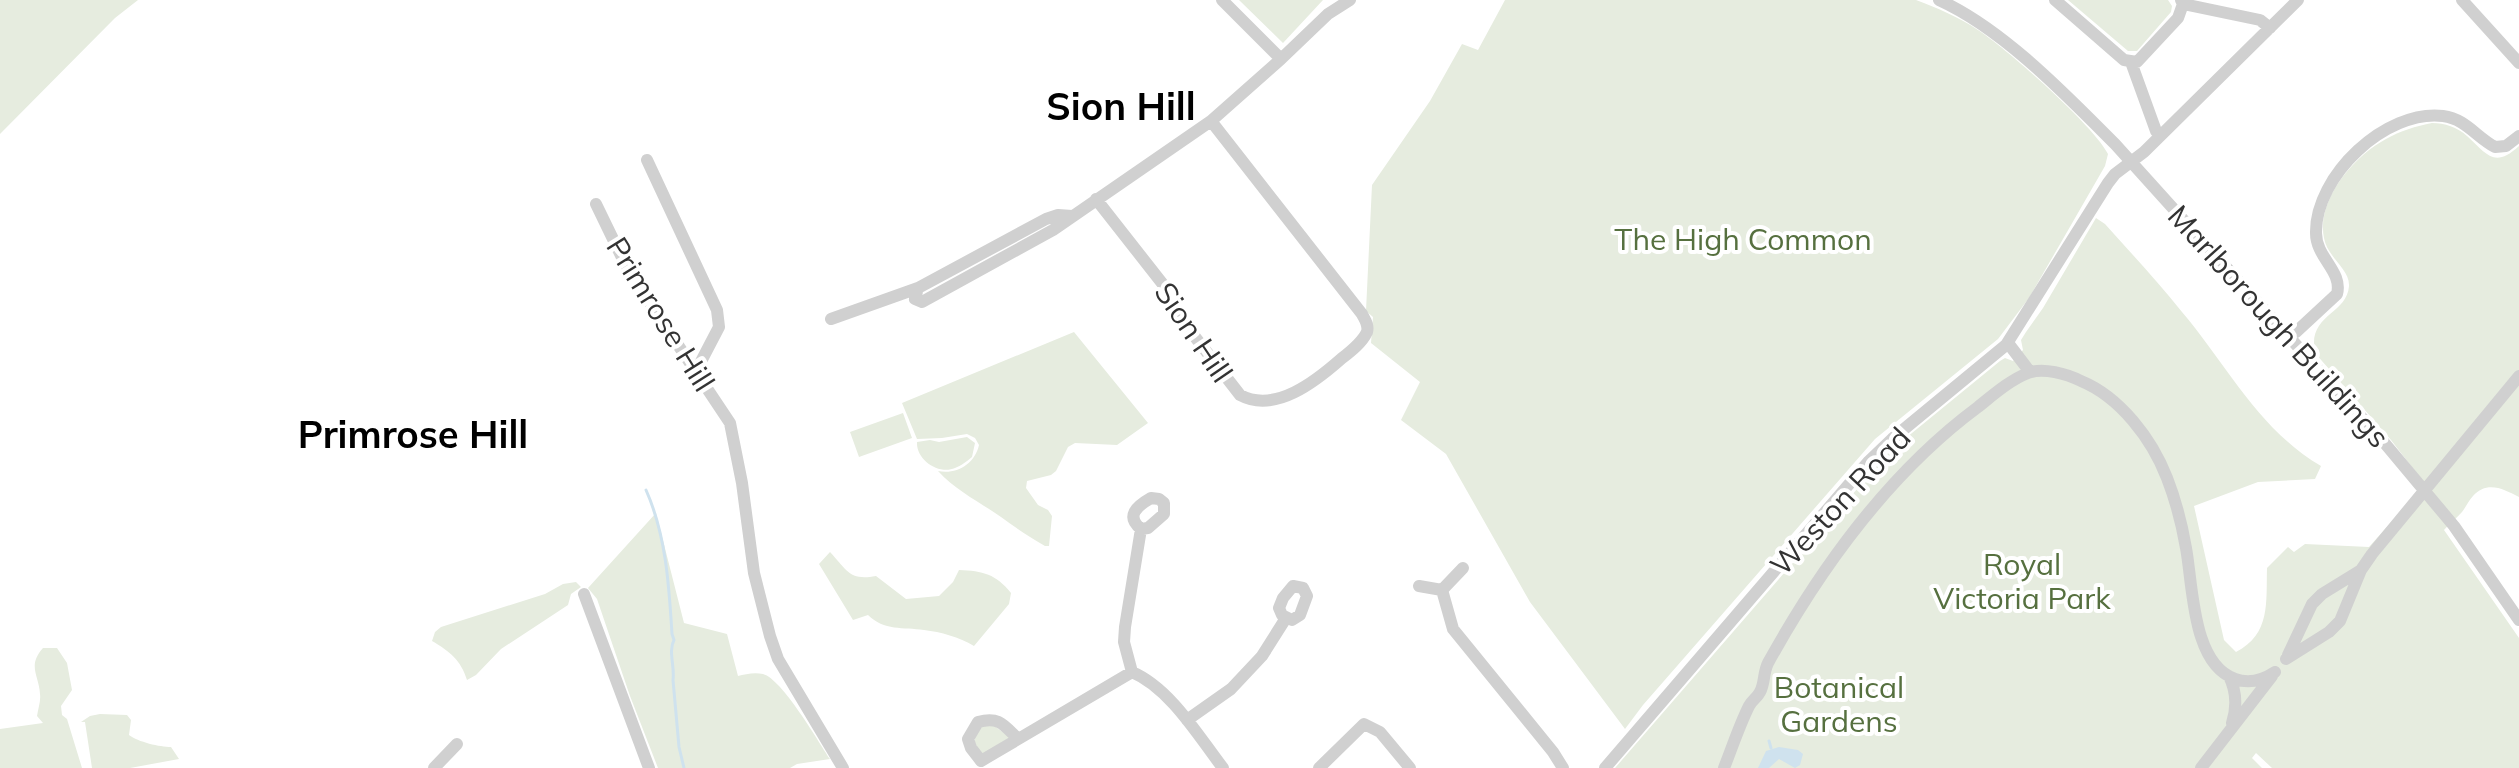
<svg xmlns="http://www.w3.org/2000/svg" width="2519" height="768" font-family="Mulish,sans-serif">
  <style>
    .green { fill: #e6ecdf }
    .water { fill: #cfe2ee }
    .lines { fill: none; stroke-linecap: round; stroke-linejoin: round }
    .stream { stroke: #cfe2ee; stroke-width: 3 }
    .minor { stroke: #d0d0d0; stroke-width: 12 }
    .labels { text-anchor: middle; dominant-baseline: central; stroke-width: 8; stroke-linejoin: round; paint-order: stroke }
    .park-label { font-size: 30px; fill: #56703f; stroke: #fff }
    .street-label { font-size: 30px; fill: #333; stroke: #fff }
    .district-label { font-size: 38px; font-weight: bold; fill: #000; stroke: #fff }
  </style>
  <rect width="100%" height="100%" fill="#fff"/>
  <path class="green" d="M0 0H138L115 18 0 134Z
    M1239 0H1323L1283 43Z
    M1505 0H1916C1937 8 1959 17 1978 30 2006 48 2094 126 2108 154L2105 166 2029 298 1998 339 1875 439 1643 705 1625 729 1530 602 1446 454 1401 420 1420 382 1371 343 1373 317 1366 311 1372 185 1430 101 1462 44 1478 50Z
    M2068 0H2168L2172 6 2171 12 2137 51H2128Z
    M2432 123C2445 123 2457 127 2467 136 2487 154 2494 169 2519 146V497C2504 489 2487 480 2473 496 2469 500 2466 507 2462 512 2457 518 2450 523 2444 530L2519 638V768H2272L2256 753 2252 758 2262 768H1615L1890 451 2000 361 2005 358 2013 361 2023 350 2021 340 2026 332 2043 308 2096 218 2105 224C2131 253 2158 282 2182 312 2227 365 2259 430 2321 466L2315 479 2258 482 2194 506 2224 640 2236 652C2271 634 2266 602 2267 568L2288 547 2294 552 2305 544 2369 547 2425 484 2391 440 2315 353C2307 314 2347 315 2349 286 2350 269 2327 257 2324 238 2316 200 2354 156 2386 139 2400 131 2416 126 2432 123Z
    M1074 332 1148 423 1117 445 1075 443 1068 447 1056 471 1051 475 1027 481 1026 488 1038 505 1048 510 1052 516 1049 546H1045C1029 537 1016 528 1001 517 980 502 956 491 938 471 956 475 975 464 979 445L975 438 967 434 942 438 917 439 902 403Z
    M903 413 912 438 859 457 850 432Z
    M967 437 975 443 972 457C967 461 961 466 955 468 939 475 916 460 917 442L930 440 939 442Z
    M656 513 684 623 727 634 738 676C745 674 755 672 763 674 782 679 818 741 830 759L797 764 790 768H658L630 696 597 599 588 588Z
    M830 552C847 570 849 581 876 576L906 599 939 596 953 582 959 570C983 571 996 574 1011 593L1009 604 974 646C959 637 941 632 924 630 903 627 884 631 868 615L853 620 819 564Z
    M576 582 581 587 571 594 568 605 501 649 476 675 467 680C461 660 449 651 432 641L435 632 441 627 545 594 563 584Z
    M43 648H57L67 663 72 690 61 706 62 715 67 719 82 768H0V729L43 723 37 716C38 709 41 701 40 694 39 675 27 666 43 648Z
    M100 714 127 715 131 720 129 735C138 742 160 747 171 747L179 759 130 768H92L85 722H81L90 716Z
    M990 723 1011 738 982 756C971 742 971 728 990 723Z"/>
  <path class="water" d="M1779 747 1798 750 1803 754 1800 765 1795 768 1779 759 1769 768H1758L1766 751Z"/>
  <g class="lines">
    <path class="stream" d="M646 490C666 535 669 585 672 634L674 640C668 651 675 667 673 680L679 747 684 768
      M1769 741 1771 748"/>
    <path class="minor" d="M1222 0 1281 59
      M1939 0C2003 29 2066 95 2115 144L2382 440 2454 526 2519 620
      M2055 0 2124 60 2137 62 2178 18 2183 4 2181 0
      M2462 0 2519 63
      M2183 4 2260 20 2270 28
      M2131 62 2156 131 2160 136
      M647 160 717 310 719 327 695 373
      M1096 199 1169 292 1171 306 1240 395C1275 414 1316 381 1341 359 1350 352 1362 343 1367 332 1369 325 1365 320 1362 314L1211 121
      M596 204 628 270 730 423 742 483 754 573 770 636 778 659 843 768
      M1072 216 1058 215 1046 219 918 288 915 299 922 302 1053 230 1211 121 1281 59 1328 14 1350 0
      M831 319 918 288
      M2296 332 2337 294C2343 271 2316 258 2316 233 2315 176 2386 109 2443 116 2466 119 2476 137 2495 147L2506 146 2519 136
      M2008 343 2030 372
      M1151 498 1159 499 1164 503V514L1148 528 1141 529C1125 516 1137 506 1151 498Z
      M1293 586 1303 588 1307 596 1300 615 1292 620 1282 615 1279 608 1283 598Z
      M1419 586 1442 590 1453 629 1553 752 1563 768
      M1442 590 1463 568
      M584 594 649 768
      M2288 655 2312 604 2322 594 2361 570
      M2286 659 2329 632 2340 621 2361 570 2372 554 2519 376
      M1132 672 1124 642 1125 627 1141 529
      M2229 676C2237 692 2237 707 2232 723
      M1187 720 1231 689 1262 656 1286 618
      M1018 739C1004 725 999 716 978 722L968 739 971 748 981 761 1132 672C1170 688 1199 737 1223 768
      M434 768 457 744
      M1319 768 1364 724 1380 732 1410 768
      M1605 768 1869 461 1892 439 2006 345 2108 183 2115 174 2144 152 2298 0
      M1724 768C1732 748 1739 726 1749 706 1752 700 1757 698 1760 692 1765 683 1763 673 1768 663 1821 567 1889 473 1978 407 1993 395 2010 380 2028 373 2043 367 2067 374 2081 381 2120 397 2152 439 2167 478 2176 501 2182 525 2186 548 2193 586 2192 664 2235 679 2249 684 2263 680 2275 672
      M2201 768 2272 676"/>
  </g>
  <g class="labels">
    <g class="park-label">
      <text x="1743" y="239">The High Common</text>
      <text x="2022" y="564">Royal<tspan x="2022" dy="34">Victoria Park</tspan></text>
      <text x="1839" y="687">Botanical<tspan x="1839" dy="34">Gardens</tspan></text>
    </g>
    <g class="street-label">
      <text transform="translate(661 314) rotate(58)">Primrose Hill</text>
      <text transform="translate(2279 326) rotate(48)">Marlborough Buildings</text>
      <text transform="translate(1194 332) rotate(56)">Sion Hill</text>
      <text transform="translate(1840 501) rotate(-47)">Weston Road</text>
    </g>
    <g class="district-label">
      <text x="1121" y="106">Sion Hill</text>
      <text x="413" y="434">Primrose Hill</text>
    </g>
  </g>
</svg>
